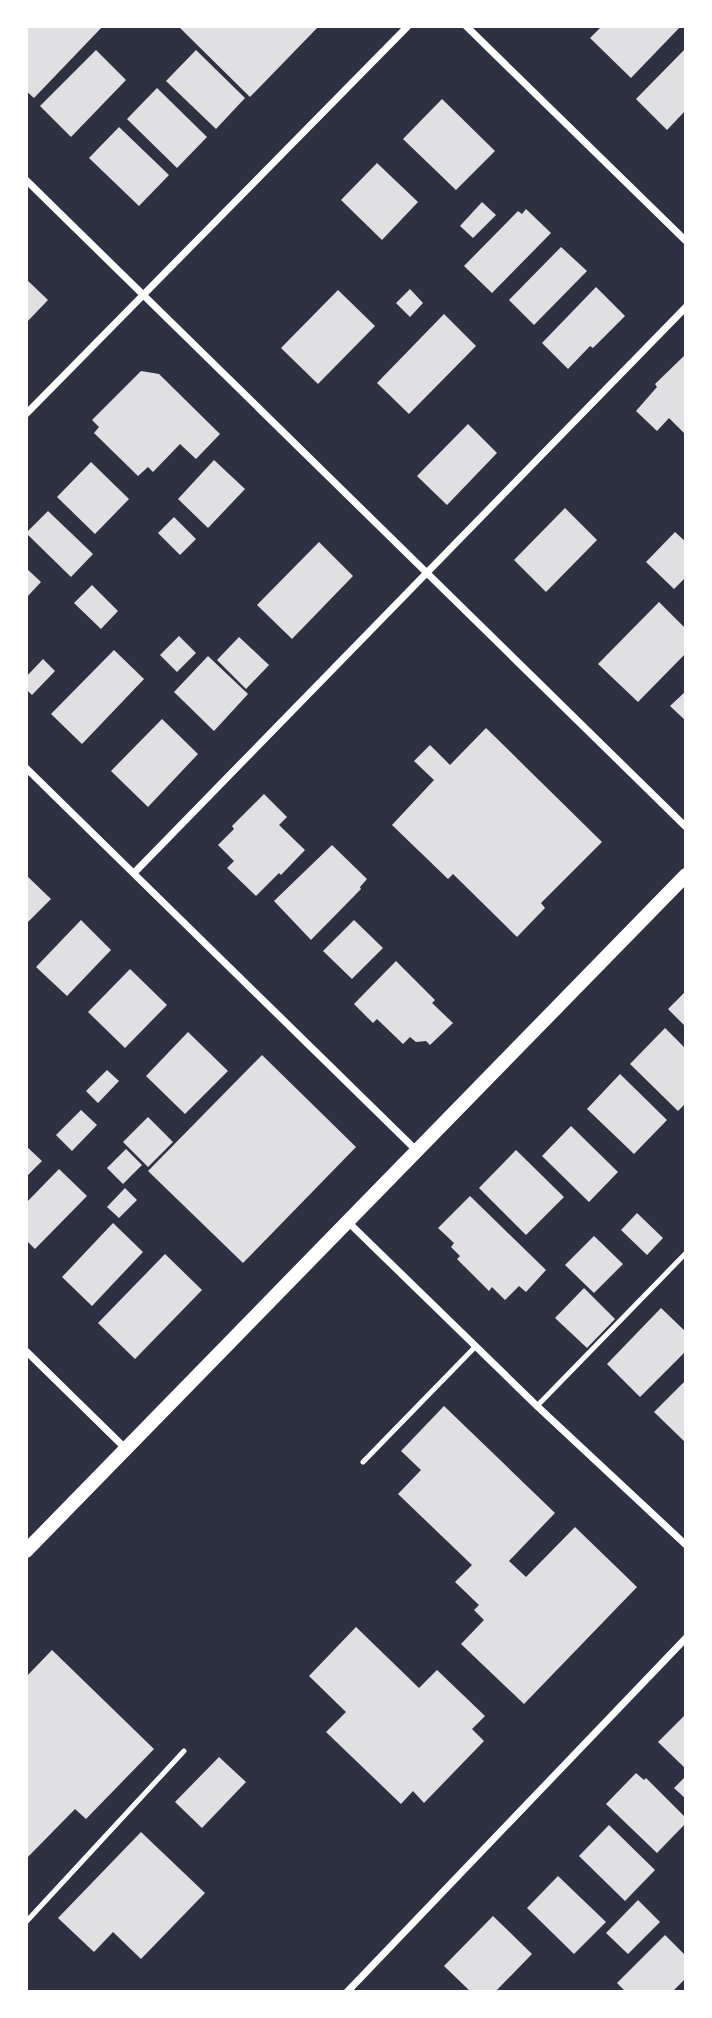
<svg xmlns="http://www.w3.org/2000/svg" width="712" height="2018" font-family="Manrope,sans-serif">
  <style>
    .building { fill: #e0e0e3 }
    .lines { fill: none; stroke-linecap: round; stroke-linejoin: round }
    .service { stroke: #fff; stroke-width: 5 }
    .minor { stroke: #fff; stroke-width: 7 }
    .secondary { stroke: #fff; stroke-width: 14 }
  </style>
  <rect width="100%" height="100%" fill="#2d3142"/>
  <path class="building" d="M26 26H103L34 98 26 91Z
    M178 26H319L250 97Z
    M602 26H681L631 78 590 38Z
    M686 48V110L667 130 636 99Z
    M96 50 126 80 71 137 40 106Z
    M196 50 245 98 216 129 166 81Z
    M157 88 207 137 177 168 127 119Z
    M442 99 495 151 456 190 403 139Z
    M119 127 169 175 139 206 89 158Z
    M377 163 418 202 382 240 341 200Z
    M482 202 496 215 473 238 460 226Z
    M526 209 551 233 492 293 464 266 518 211 522 214Z
    M561 247 587 271 534 325 509 300Z
    M26 279 48 300 26 323Z
    M596 287 625 316 593 348 590 346 568 369 542 343Z
    M410 289 423 303 410 317 396 303Z
    M338 290 375 326 318 384 281 348Z
    M444 314 476 346 409 414 377 383Z
    M686 354V435L669 418 657 431 636 411 657 387 655 384Z
    M141 371 159 374 220 434 196 459 180 444 153 472 148 467 138 476 94 433 99 427 92 420Z
    M468 424 497 453 447 505 417 476Z
    M214 460 245 489 208 528 178 499Z
    M91 462 129 499 95 534 57 497Z
    M565 508 597 540 546 592 514 560Z
    M48 511 93 554 71 577 26 533Z
    M174 517 196 539 180 555 158 533Z
    M675 532 686 542V577L674 589 646 562Z
    M319 542 353 576 292 639 257 605Z
    M26 568 41 582 26 598Z
    M92 585 118 611 101 629 74 603Z
    M659 602 686 629V653L638 702 598 664Z
    M179 636 196 653 177 672 160 655Z
    M239 637 269 665 246 689 217 660Z
    M114 650 144 679 82 744 51 714Z
    M208 656 248 694 214 731 174 692Z
    M43 659 55 671 32 695 26 689V677Z
    M686 691V721L670 706Z
    M162 719 198 754 148 807 111 771Z
    M486 728 602 842 541 903 545 908 517 937 453 874 448 879 392 825 434 780 414 761 430 745 450 765Z
    M264 794 287 817 279 825 305 850 281 875 279 873 256 896 227 868 234 861 218 845 234 829 232 826Z
    M332 845 367 879 360 887 361 889 311 940 274 901Z
    M26 875 51 899 26 924Z
    M81 920 111 950 67 996 36 967Z
    M354 920 383 948 352 979 323 951Z
    M396 961 435 1000 432 1003 453 1023 430 1045 426 1041 416 1042 410 1037 403 1044 377 1019 373 1023 354 1004Z
    M130 969 167 1005 125 1048 88 1012Z
    M686 991V1027L668 1009Z
    M665 1028 686 1049V1103L678 1111 630 1064Z
    M188 1032 228 1071 185 1114 146 1076Z
    M262 1055 356 1147 243 1263 148 1171Z
    M107 1070 119 1081 98 1103 86 1091Z
    M620 1074 667 1120 634 1154 587 1109Z
    M81 1110 97 1125 72 1151 56 1135Z
    M148 1117 173 1142 148 1167 123 1142Z
    M571 1126 618 1172 589 1202 542 1156Z
    M26 1146 42 1161 26 1177Z
    M126 1149 142 1165 123 1184 107 1168Z
    M516 1150 564 1197 526 1235 479 1188Z
    M59 1169 87 1196 35 1249 26 1240V1203Z
    M125 1188 137 1200 119 1218 107 1207Z
    M470 1196 546 1270 526 1292 519 1286 505 1300 492 1287 489 1291 457 1259 460 1256 451 1247 454 1243 438 1228Z
    M637 1213 663 1238 647 1255 621 1230Z
    M113 1223 143 1252 92 1306 62 1277Z
    M594 1236 623 1264 594 1293 565 1265Z
    M165 1254 202 1290 135 1359 98 1323Z
    M584 1288 615 1319 587 1348 555 1318Z
    M661 1308 686 1332V1351L640 1397 607 1364Z
    M686 1380V1443L654 1412Z
    M444 1406 555 1513 509 1561 526 1577 575 1527 637 1587 524 1704 461 1644 484 1620 474 1610 479 1605 455 1582 472 1565 398 1494 421 1470 401 1451Z
    M356 1627 419 1688 437 1670 485 1716 472 1729 484 1741 424 1803 413 1791 401 1804 326 1732 346 1712 309 1676Z
    M52 1650 154 1749 86 1819 75 1809 26 1859V1677Z
    M686 1714V1769L658 1742Z
    M219 1757 246 1782 202 1828 175 1802Z
    M636 1773 644 1780 646 1778 686 1818V1823L657 1853 606 1804Z
    M686 1776V1799L674 1788Z
    M609 1825 655 1870 625 1901 579 1856Z
    M141 1832 205 1893 141 1959 113 1932 94 1952 58 1918Z
    M558 1876 606 1922 574 1954 527 1908Z
    M638 1900 660 1922 628 1954 606 1933Z
    M493 1916 532 1954 495 1992H471L444 1966Z
    M665 1935 686 1956V1978L672 1992H626L617 1983Z"/>
  <g class="lines">
    <path class="service" d="M537 1406 686 1253
      M363 1462 476 1346
      M26 1922 184 1751"/>
    <path class="minor" d="M466 26 686 241
      M26 180 686 827
      M26 414 408 26
      M26 768 417 1151
      M134 873 686 307
      M348 1222 537 1406 686 1545
      M26 1351 125 1448
      M347 1992 686 1638"/>
    <path class="secondary" d="M26 1551 686 875"/>
  </g>
  <rect width="712" height="2018" fill="none" stroke="#ffffff" stroke-width="56"/>
</svg>
